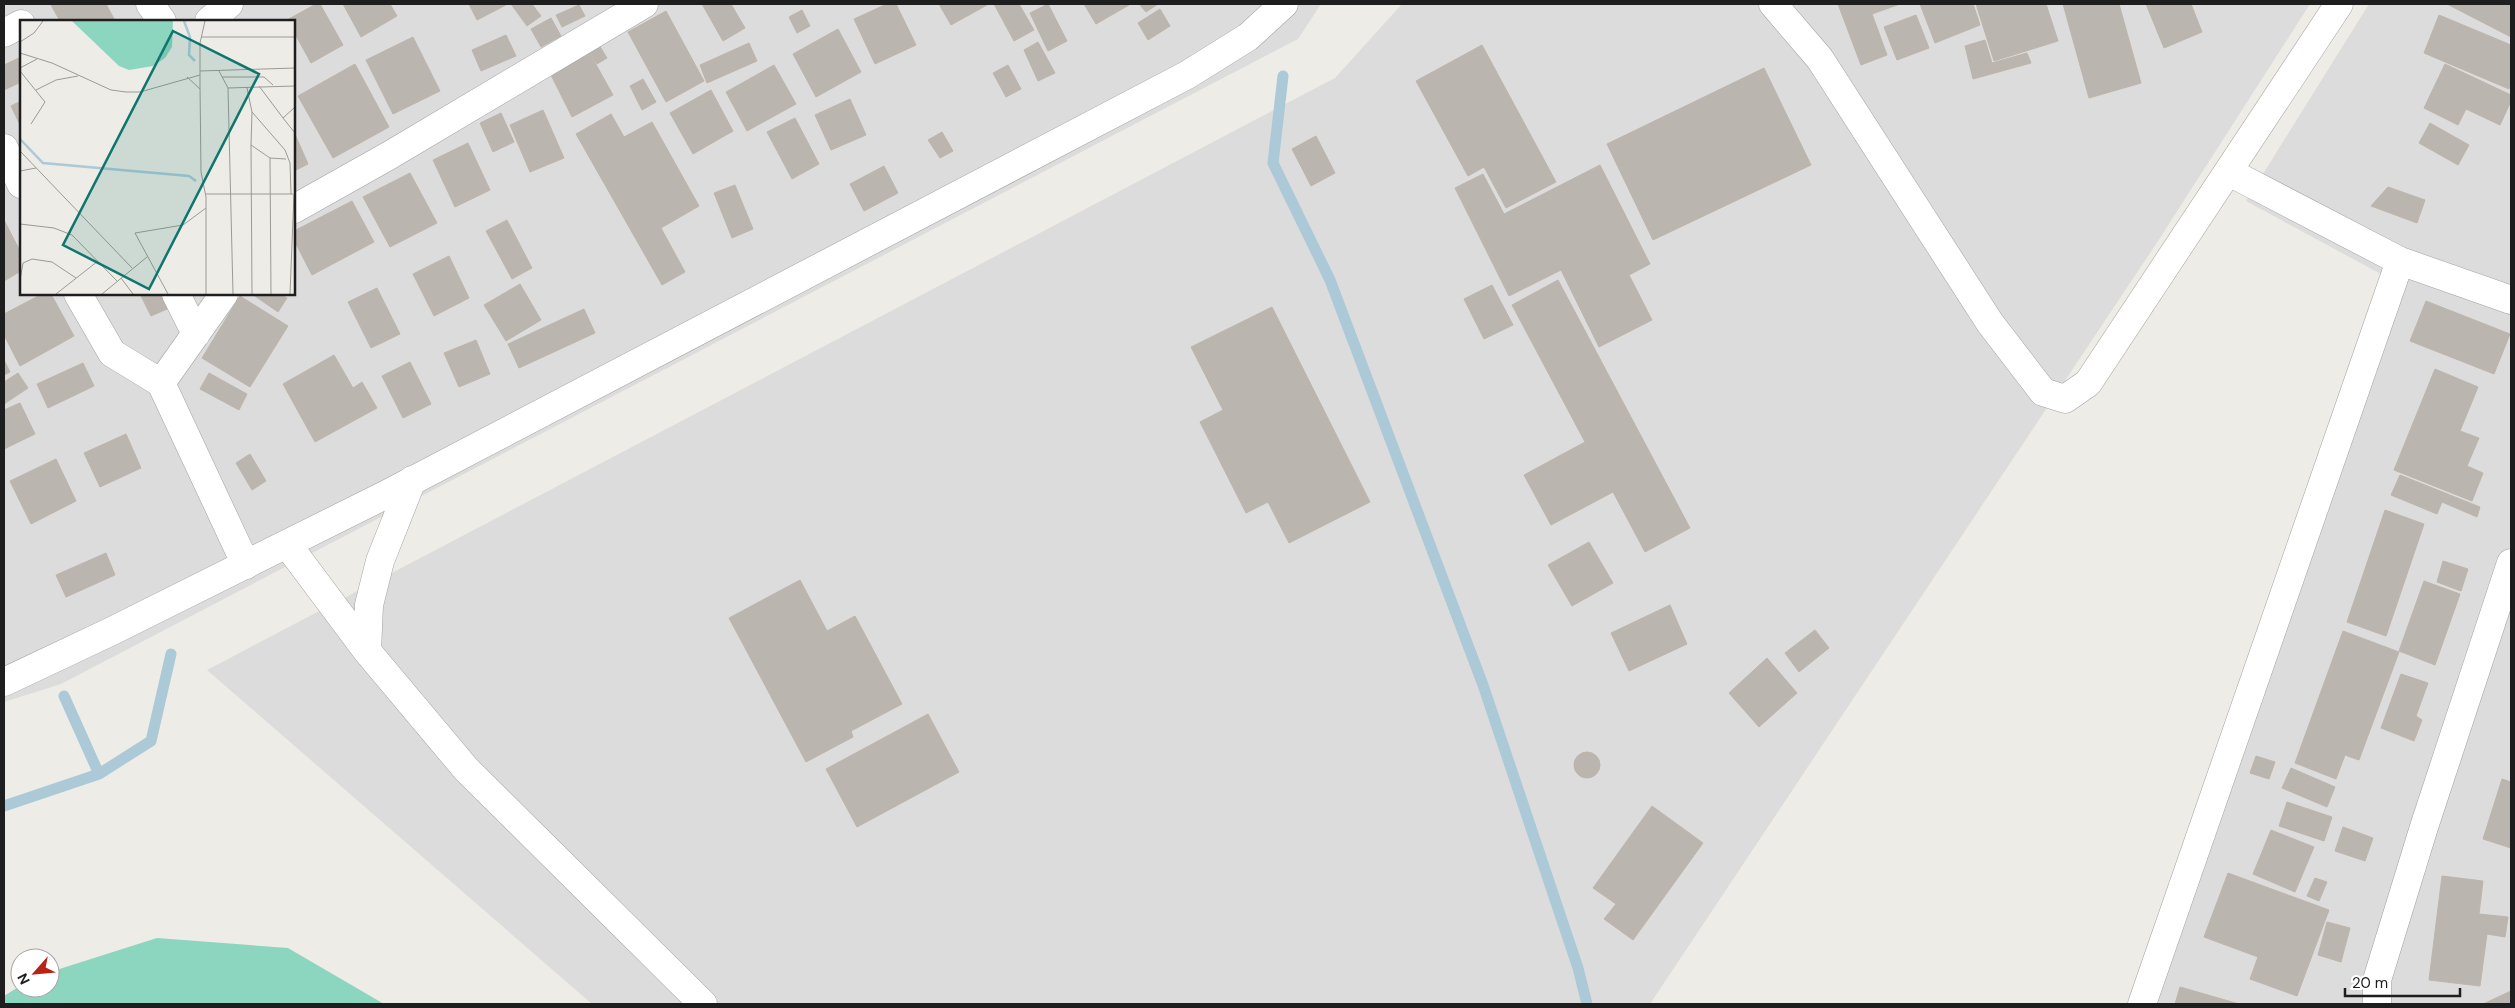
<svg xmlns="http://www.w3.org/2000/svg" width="2515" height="1008" font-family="'DM Sans',sans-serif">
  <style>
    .residential { fill: #dcdcdc; fill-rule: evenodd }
    .pitch { fill: #8cd5bf }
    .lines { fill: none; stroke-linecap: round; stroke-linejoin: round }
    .stream { stroke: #abc9d7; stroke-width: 11 }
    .building { fill: #bbb5af; stroke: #beb5aa }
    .minor-casing { stroke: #a2a2a2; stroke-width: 29 }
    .tertiary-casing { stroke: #a2a2a2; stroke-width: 29 }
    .minor { stroke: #fff; stroke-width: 28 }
    .tertiary { stroke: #fff; stroke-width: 28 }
    .inset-river { fill: none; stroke: #abc9d7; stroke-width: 2.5 }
    .inset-road { fill: none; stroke: #9b9a96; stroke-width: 1 }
    .view { fill: #0f766e; fill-opacity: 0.15; stroke: #0f766e; stroke-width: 2.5 }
    .inset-edge { fill: none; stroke: #1e1e1e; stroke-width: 2.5 }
  </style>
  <rect width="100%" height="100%" fill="#eeece6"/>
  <path class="residential" d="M4 4H1321L1298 39 61 684 4 702ZM21 21H294V294H21Z
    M1402 4H2310L2158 241 1650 1004H592L207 670 1335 78Z
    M2369 4H2511V1004H2144L2403 286 2246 201Z"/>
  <path class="pitch" d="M157 938 288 948 384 1004H4V996L20 986V988H50V972Z"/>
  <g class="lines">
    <path class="stream" d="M1283 76 1273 163 1330 280 1483 685 1578 968 1587 1004
      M64 696 99 774
      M4 806 99 774 151 741 171 654"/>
  </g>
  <path class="building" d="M55 4H106L114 19 109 21H60L51 5Z
    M316 4H320L343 45 311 63 294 32V21L287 20Z
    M343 4H390L397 16 361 37Z
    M469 4H505L506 5 477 20Z
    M511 4H532L541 16 527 26Z
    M702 4H731L745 28 723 41Z
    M887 4H896L916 45 875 64 854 19Z
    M939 4H987V5L951 25Z
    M994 4H1019L1034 30 1014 41Z
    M1048 4 1067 41 1048 51 1030 13Z
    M1084 4H1128L1129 5 1096 24Z
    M1139 4H1158L1146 12Z
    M1838 4H1900L1872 14 1887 55 1861 65Z
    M1920 4H1973L1980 25 1935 43Z
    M1976 4H2046L2058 41 1994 61Z
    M2063 4H2119L2141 83 2089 98Z
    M2146 4H2191L2202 32 2164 48Z
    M2447 4H2511V37Z
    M579 5 585 16 562 27 556 15Z
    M1160 9 1170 26 1148 40 1138 23Z
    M802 10 810 26 797 33 789 17Z
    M666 11 704 81 666 102 628 32Z
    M1916 15 1929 48 1897 60 1884 27Z
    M2439 15 2511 45V83L2509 89 2424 53Z
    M551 18 561 36 541 47 531 29Z
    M838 29 861 72 816 97 793 54Z
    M506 35 516 56 481 71 472 50Z
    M413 37 440 91 393 114 366 60Z
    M594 37 607 58 597 64 584 43Z
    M1985 40 1992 63 2027 53 2031 63 1973 79 1965 46Z
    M1038 42 1055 73 1038 81 1024 50Z
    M749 43 757 61 707 83 700 65Z
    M1482 45 1556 182 1506 208 1484 167 1468 176 1416 81Z
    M589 52 613 95 572 117 550 73Z
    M21 57V82L4 90V65Z
    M355 64 389 127 333 158 298 96Z
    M2445 64 2511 95V101L2500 125 2466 109 2458 125 2424 108Z
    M774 65 796 104 747 131 726 92Z
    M1008 65 1021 89 1006 97 993 73Z
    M1764 68 1811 165 1653 240 1607 144Z
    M643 79 656 102 642 110 630 86Z
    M711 90 733 131 693 154 670 113Z
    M850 99 866 135 831 150 815 115Z
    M21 101V127L11 106Z
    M543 110 564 158 530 172 510 125Z
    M501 113 514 142 493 152 480 123Z
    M611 114 624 137 652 122 699 206 661 228 685 272 662 285 576 134Z
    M795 118 819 164 792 179 767 132Z
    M2430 123 2469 145 2458 165 2419 143Z
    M294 132 308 164 294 171Z
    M942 132 953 151 940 158 928 140Z
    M1316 136 1335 173 1311 186 1292 149Z
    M468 143 490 190 455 207 433 160Z
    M1600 165 1650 264 1629 275 1652 320 1599 347 1561 270 1509 296 1455 188 1483 174 1504 214Z
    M884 166 898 193 864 211 850 184Z
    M410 173 437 223 390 247 363 197Z
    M735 185 753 229 732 238 714 193Z
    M2388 187 2425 200 2417 223 2371 206Z
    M352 201 374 242 312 275 294 240V231Z
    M4 220 21 253V271L4 281Z
    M507 220 532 268 512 279 486 231Z
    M449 256 469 298 434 316 413 274Z
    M1558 280 1690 528 1645 552 1613 492 1551 525 1524 475 1585 442 1512 305Z
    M520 284 541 320 506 341 484 305Z
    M1492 285 1513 325 1484 339 1464 299Z
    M377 288 400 334 371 348 348 302Z
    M42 294H51L74 336 20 366 4 335V314Z
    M140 294H168L174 306 151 316Z
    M252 294H279L287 298 278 312Z
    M240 296 288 326 250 387 202 358Z
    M2426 301 2510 334 2494 374 2410 341Z
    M1272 307 1370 502 1289 543 1268 502 1246 513 1200 422 1223 410 1191 347Z
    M584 309 595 333 519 368 508 344Z
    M476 340 490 374 459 387 444 353Z
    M334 355 353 388 362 382 377 408 315 442 283 384Z
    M4 360 10 372 4 375Z
    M410 362 431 404 403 418 382 376Z
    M83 363 94 386 48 408 37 384Z
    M2435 369 2478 387 2460 431 2479 438 2467 466 2483 473 2472 501 2394 470Z
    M18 373 28 388 4 404V382Z
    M209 373 247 394 239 410 200 389Z
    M20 403 35 434 4 449V410Z
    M126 434 141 468 100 487 84 453Z
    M250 454 266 481 252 490 236 463Z
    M56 459 76 501 31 524 10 481Z
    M2400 475 2480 507 2477 517 2442 502 2437 514 2391 495Z
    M2385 510 2424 524 2386 636 2347 622Z
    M1589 542 1613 583 1572 606 1548 565Z
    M106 553 115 575 66 597 56 575Z
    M2443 561 2468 569 2461 591 2437 582Z
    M800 580 827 631 855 616 902 704 851 731 853 737 806 762 729 618Z
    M2424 581 2460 594 2435 665 2399 651Z
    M1670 605 1687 644 1629 671 1611 633Z
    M1815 630 1829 648 1799 672 1785 653Z
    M2343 631 2399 652 2359 760 2345 755 2336 779 2295 763Z
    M1767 658 1797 693 1759 727 1729 693Z
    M2401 674 2428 683 2416 716 2422 720 2414 741 2381 728Z
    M928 714 959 772 857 827 826 769Z
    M1574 765a13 13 0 1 1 26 0a13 13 0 1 1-26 0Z
    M2256 756 2275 762 2269 779 2250 773Z
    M2291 768 2335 787 2327 807 2282 788Z
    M2502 779 2511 782V848L2483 839Z
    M2287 802 2332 817 2324 841 2279 826Z
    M1652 806 1703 843 1633 940 1604 919 1616 904 1593 888Z
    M2343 827 2373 838 2365 861 2335 851Z
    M2271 830 2314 847 2295 892 2253 874Z
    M2228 873 2329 910 2297 996 2250 979 2258 957 2204 937Z
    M2442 876 2483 881 2479 914 2508 917 2505 937 2487 934 2480 986 2429 980Z
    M2315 878 2327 882 2319 901 2307 896Z
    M2327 922 2350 928 2341 962 2318 955Z
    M2180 987 2239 1004H2175Z
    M2511 991V1004H2483Z"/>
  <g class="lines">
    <defs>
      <path id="minor" d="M150 4 162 21
        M1773 4 1820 59 1990 323 2043 392 2065 399 2088 383 2339 4
        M209 21 229 4
        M4 33 21 24
        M4 148 21 184
        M2229 172 2400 261 2511 300
        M294 209 390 155 644 4
        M78 294 112 353 161 383 246 565
        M176 294 196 334
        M161 383 224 294
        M2142 1004 2400 261
        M2377 1004V980L2424 827 2511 563"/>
      <path id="tertiary" d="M287 544 367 651 466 769 703 1004
        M367 651 369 605 380 561 412 480
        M4 682 112 631 387 494 1187 75 1248 37 1284 4"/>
    </defs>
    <use href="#minor" class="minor-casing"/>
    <use href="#tertiary" class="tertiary-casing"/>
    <use href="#minor" class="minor"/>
    <use href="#tertiary" class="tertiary"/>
  </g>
  <g transform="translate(20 20)">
    <rect width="275" height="275" fill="#eeece6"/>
    <path d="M52 1H153L152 27 145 38 133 46 109 50 99 46Z" fill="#8cd5bf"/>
    <path class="inset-river" d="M164 1 170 17 169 35 175 41M0 119 23 143 169 156 176 161"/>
    <path class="inset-road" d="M185 1 180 23V66L181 152 186 177V274M181 17H275M0 22 14 13 23 1M0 33 32 43 91 70 106 72H120L180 55M0 48 17 39M0 51 25 82 11 104M180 51 275 48M199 51 208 68 213 274M167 57 180 69M202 57H244L253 65M239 66 263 98 275 87M208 68 275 66M227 68 232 92 231 125 250 138 266 139M16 70 36 60 58 56M232 92 265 130 270 143 271 174M263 98 275 113M231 125 232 274M0 131 112 248M250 138 251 274M0 151 16 148M186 174H273M0 204 34 208 52 215 97 261M101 258 113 274M0 260 3 243 12 239 32 242 56 258M36 274 78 241M82 274 127 237M148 274 115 213 163 205 186 188M270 274 274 174"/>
    <path class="view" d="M153 11 239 54 129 269 43 225Z"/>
    <rect width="275" height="275" class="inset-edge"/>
  </g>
  <rect width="2515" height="1008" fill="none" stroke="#1e1e1e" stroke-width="10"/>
  <g transform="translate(35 973) rotate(243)"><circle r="24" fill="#ffffff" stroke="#a5a5a5"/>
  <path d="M0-4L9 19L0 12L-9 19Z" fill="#b72416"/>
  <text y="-8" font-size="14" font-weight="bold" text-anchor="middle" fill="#1e1e1e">N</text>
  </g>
  <path d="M2345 988v8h115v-8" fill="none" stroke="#1e1e1e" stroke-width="2.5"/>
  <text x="2352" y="988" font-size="15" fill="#1e1e1e" stroke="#ffffff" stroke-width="4" paint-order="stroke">20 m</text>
</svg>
